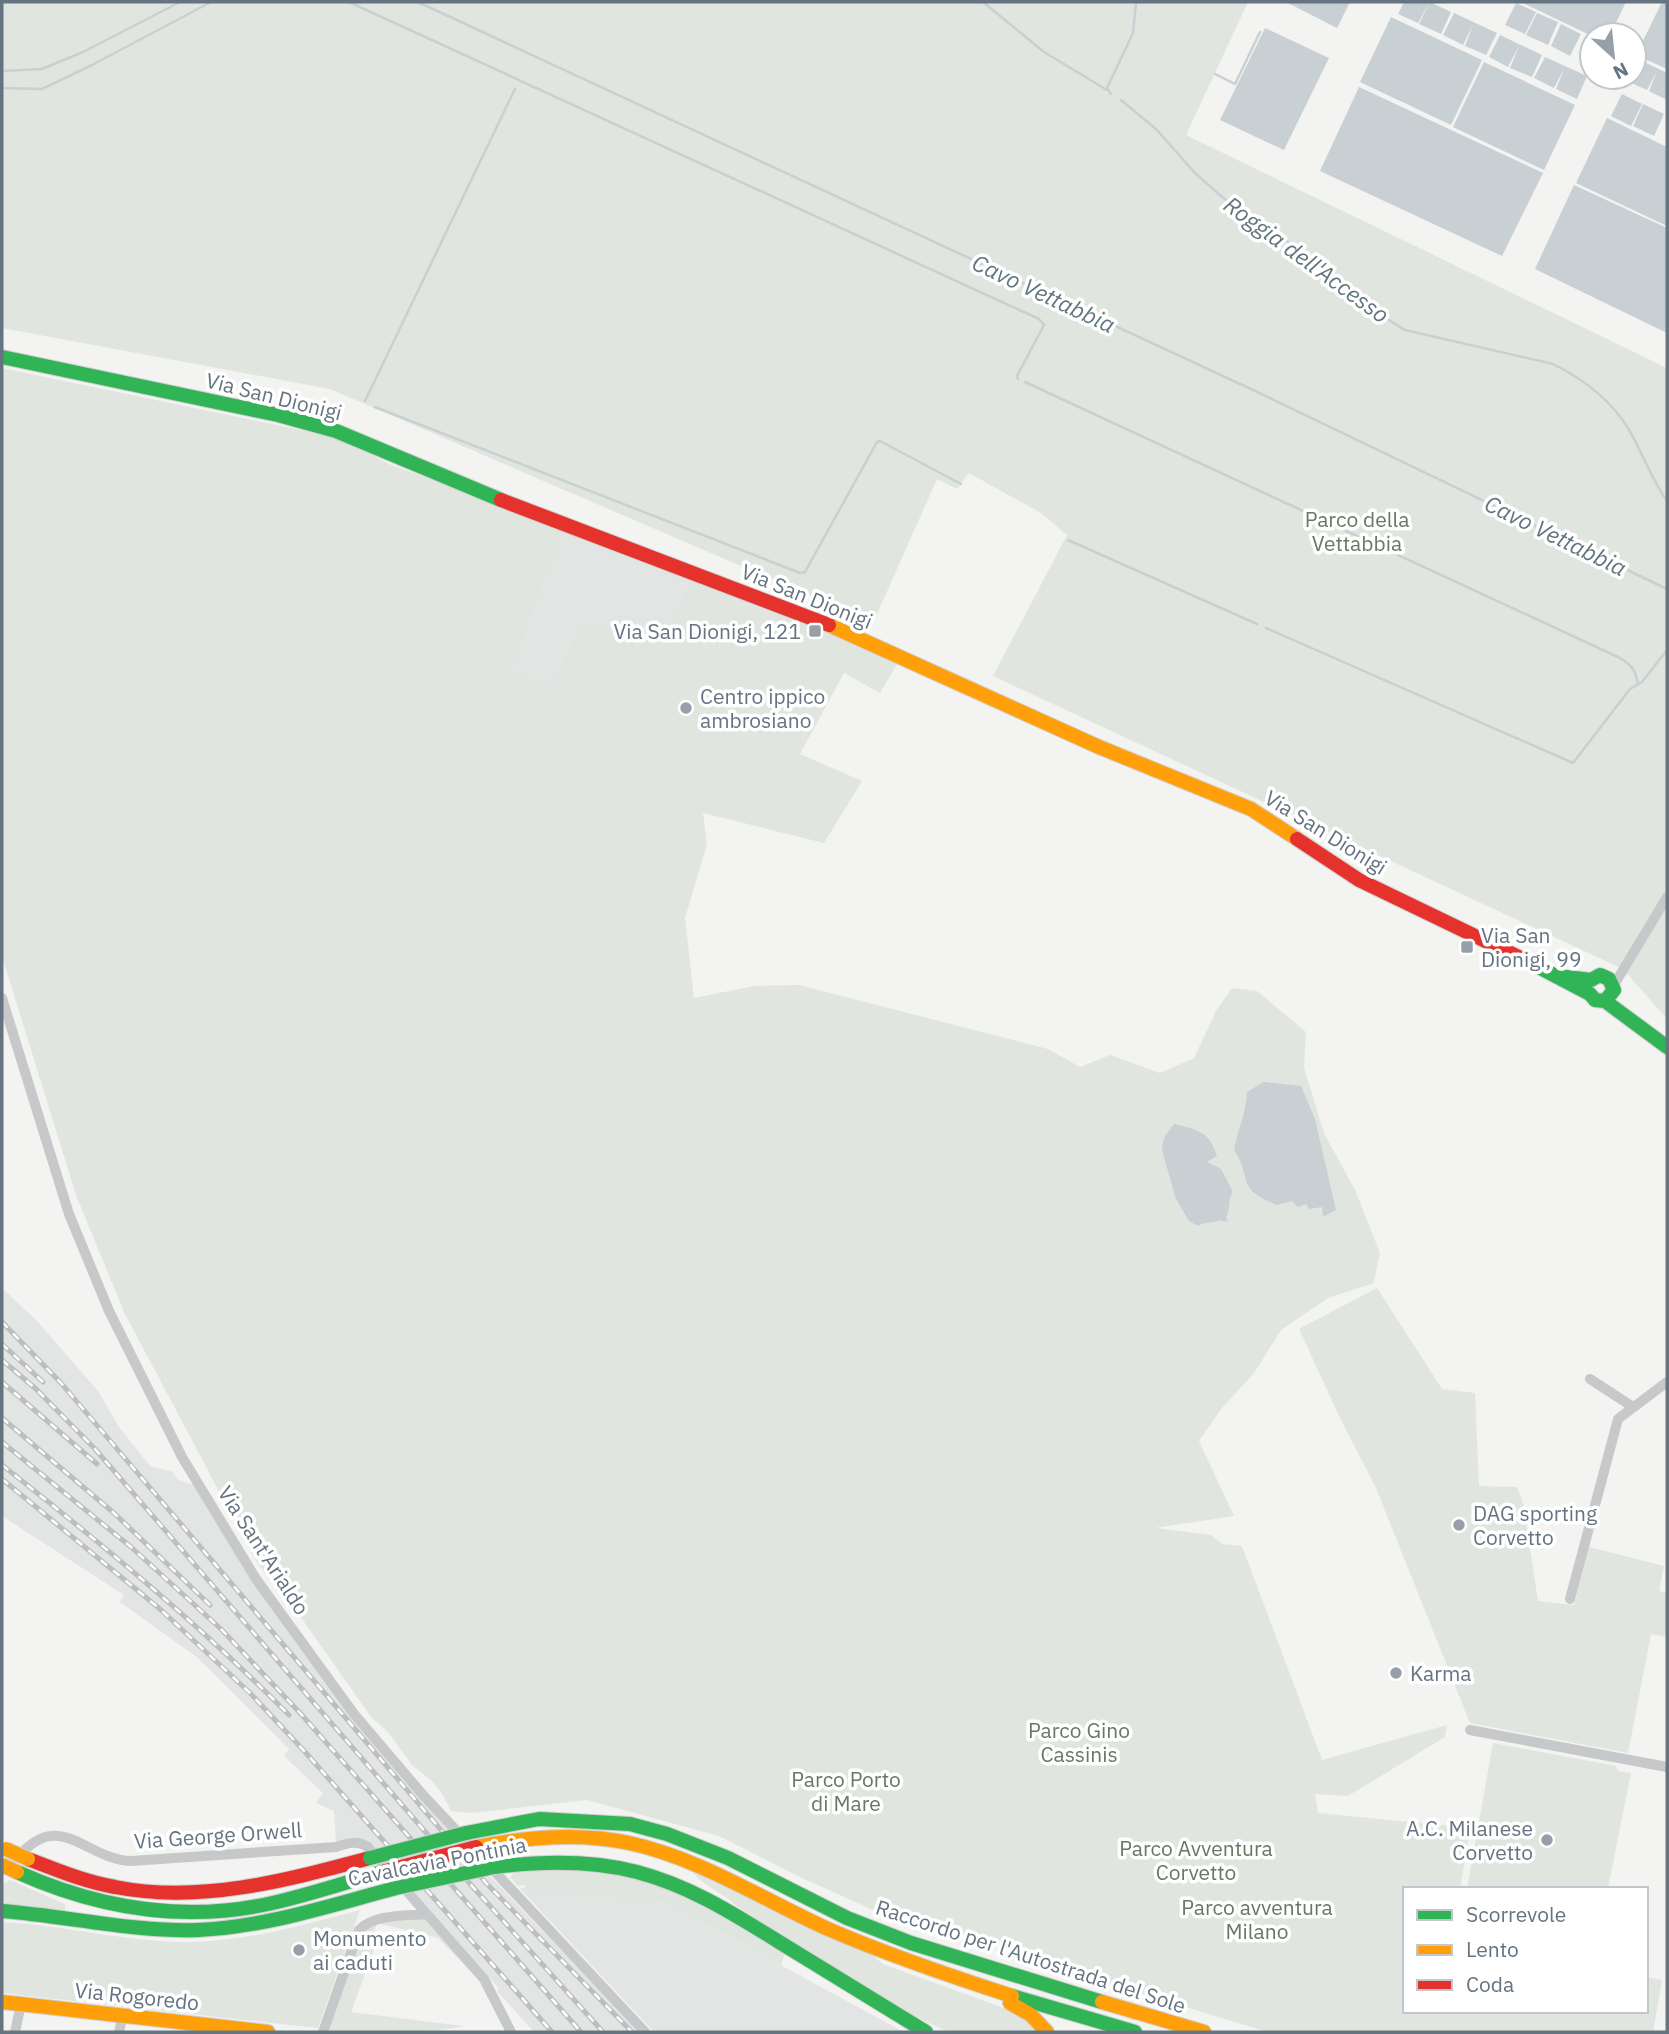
<svg xmlns="http://www.w3.org/2000/svg" width="1669" height="2034" font-family="'IBM Plex Sans',sans-serif">
  <style>
    .built { fill: #e3e5e4 }
    .green { fill: #e1e5df }
    .water { fill: #c8d0d3 }
    .lines { fill: none; stroke-linecap: round; stroke-linejoin: round }
    .stream { stroke: #c8d0d3; stroke-width: 2.5 }
    .fast-casing { stroke: #d0d1d1; stroke-width: 16 }
    .slow-casing { stroke: #d0d1d1; stroke-width: 16 }
    .jam-casing { stroke: #d0d1d1; stroke-width: 16 }
    .street { stroke: #c7c8c9; stroke-width: 10 }
    .fast { stroke: #30b455; stroke-width: 14 }
    .slow { stroke: #ff9f0a; stroke-width: 14 }
    .jam { stroke: #e5322d; stroke-width: 14 }
    .rail-casing { stroke: #bdbebf; stroke-width: 5 }
    .rail { stroke: #fff; stroke-width: 2.5; stroke-dasharray: 8; stroke-linecap: butt }
    .fast-bridge-casing { stroke: #d0d1d1; stroke-width: 16; stroke-linecap: butt }
    .slow-bridge-casing { stroke: #d0d1d1; stroke-width: 16; stroke-linecap: butt }
    .jam-bridge-casing { stroke: #d0d1d1; stroke-width: 16; stroke-linecap: butt }
    .fast-bridge { stroke: #30b455; stroke-width: 14 }
    .slow-bridge { stroke: #ff9f0a; stroke-width: 14 }
    .jam-bridge { stroke: #e5322d; stroke-width: 14 }
    .poi-dot { fill: #97a0a8; stroke: #fff; stroke-width: 2.5 }
    .labels { text-anchor: middle; dominant-baseline: central; stroke-width: 7; stroke-linejoin: round; paint-order: stroke }
    .street-label { font-size: 21px; fill: #657480; stroke: #fff }
    .park-label { font-size: 21px; fill: #687863; stroke: #fff }
    .poi-label { font-size: 21px; fill: #657480; stroke: #fff; text-anchor: start }
    .water-label { font-size: 23px; font-style: italic; fill: #60767e; stroke: #fff }
  </style>
  <rect width="100%" height="100%" fill="#f3f3f1"/>
  <path class="built" d="M566 532 689 579 663 647 580 619 552 686 513 671 544 582Z
    M2 1288 37 1321 98 1391 119 1427 150 1466 173 1472 178 1480 197 1486 394 1767 489 1875 640 2032H534L497 1991 499 1989 493 1982 374 1846 359 1838 336 1842 334 1811 316 1803 323 1793 284 1756 289 1749 198 1658 120 1602 124 1595 2 1516Z
    M523 1892 622 1895 646 1898 668 1904 904 2032H654Z"/>
  <path class="green" d="M2 2H1248L1186 135 1667 368V1019L1623 969 993 676 1067 535 1041 513 969 473 957 489 937 479 873 623 330 389 2 328Z
    M2 368 339 438 391 465 493 502 566 532 544 582 513 671 552 686 580 619 663 647 689 579 900 659 880 693 844 673 800 754 862 781 824 843 703 813 707 844 685 918 694 998 754 986 799 985 1048 1049 1080 1067 1110 1055 1160 1073 1194 1058 1216 1011 1232 988 1257 991 1306 1032 1304 1068 1324 1133 1355 1190 1380 1253 1374 1283 1328 1298 1281 1330 1254 1373 1222 1408 1199 1441 1234 1516 1155 1528 1211 1535 1222 1544 1242 1546 1322 1760 1447 1725 1445 1737 1348 1796 1315 1794 1318 1813 1470 1828 1460 1889H1405V2011H1646V1977L1662 1980 1653 2032H1267L1052 1966 906 1915 902 1923 802 1878 719 1836 587 1800 471 1813 451 1811 443 1795 432 1781 412 1765 388 1732 371 1717 300 1616 257 1563 124 1312 76 1195 2 956Z
    M1377 1288 1442 1389 1475 1393 1479 1486 1517 1487 1523 1503 1538 1601 1574 1605 1589 1547 1664 1566 1659 1591 1667 1593V1637L1651 1634 1628 1753 1470 1723 1376 1488 1340 1418 1299 1329Z
    M1493 1743 1616 1766 1618 1771 1631 1773 1608 1889H1467Z
    M549 1866 641 1877 714 1908 785 1953 781 1965 668 1904 646 1898 523 1892 520 1889 526 1887 525 1885 518 1886 510 1877 516 1870Z
    M691 1869 867 1951 883 1964 1001 2007 1023 2017 1039 2032H948L897 2008 735 1905C721 1891 699 1884 691 1869Z
    M10 1880 65 1904V1910L2 1904V1884Z
    M360 1910 318 2028 2 1993V1922C62 1925 122 1941 182 1942 242 1943 302 1925 360 1910Z
    M424 1917 482 1983 438 1938 377 1923 370 1947 374 1949 351 2012 463 2026C427 2034 363 2034 325 2030L357 1938C368 1917 403 1917 424 1917Z"/>
  <path class="water" d="M1286 2H1350L1337 28Z
    M1404 2H1430L1451 12 1441 34 1419 24 1429 3 1418 23 1398 14Z
    M1521 2H1626L1610 35 1592 36Z
    M1662 2H1667V69L1636 55Z
    M1516 3 1536 12 1525 34 1505 25Z
    M1454 13 1497 33 1486 55 1465 46 1473 25 1463 45 1443 35Z
    M1537 13 1558 22 1548 45 1526 35Z
    M1391 17 1482 60 1451 125 1360 82Z
    M1561 24 1581 34 1570 56 1551 46Z
    M1265 28 1329 58 1284 150 1220 120Z
    M1500 35 1542 55 1532 77 1510 68 1519 46 1508 67 1489 57Z
    M1545 57 1587 76 1577 99 1556 89 1564 69 1554 88 1534 78Z
    M1638 59 1667 73V100L1649 91 1657 71 1647 90 1627 81 1629 77H1634V67Z
    M1484 62 1575 105 1544 170 1453 127Z
    M1359 87 1543 173 1502 256 1320 171Z
    M1622 94 1642 104 1631 126 1611 116Z
    M1643 104 1664 114 1654 136 1633 126Z
    M1607 118 1667 147V226L1576 183Z
    M1574 185 1667 228V333L1535 269Z
    M1264 1082 1301 1086 1315 1119 1336 1210 1323 1217 1322 1207 1309 1209 1306 1204 1298 1207 1292 1201 1277 1205C1234 1187 1254 1181 1234 1150 1238 1128 1246 1115 1247 1092Z
    M1174 1124C1198 1130 1209 1131 1217 1156L1207 1162 1221 1169 1233 1192C1227 1200 1231 1209 1226 1217L1228 1222 1219 1220C1212 1224 1205 1221 1198 1226L1189 1221 1176 1199 1163 1154 1162 1146 1165 1136Z"/>
  <g class="lines">
    <path class="stream" d="M349 2 1039 319 1044 325 1017 376 1018 379
      M418 2 1253 390 1667 589
      M983 2 1044 52 1107 90
      M2 71 42 69 83 52 180 2
      M1215 74 1235 84 1260 32
      M2 88 42 89 92 65 211 2
      M1111 94 1107 88 1133 33 1136 2
      M1121 100 1156 129 1195 173 1222 197 1320 264 1387 319 1405 330 1553 364C1583 379 1610 399 1628 428 1642 452 1651 478 1667 501
      M1025 382 1620 658C1633 666 1635 670 1638 684
      M365 401 515 89
      M375 407 800 573 805 572 877 442 880 441 961 484
      M1068 540 1257 624
      M1266 628 1573 763 1630 689 1642 682 1667 650"/>
    <defs>
      <path id="fast" d="M2 357 278 415 336 431 501 500
        M1529 962 1590 994 1595 1000 1605 1001 1667 1047
        M1566 977 1591 980 1600 975 1609 979 1614 990 1605 1001
        M466 1833 539 1819 630 1824 667 1834 728 1858 847 1918 911 1943 1102 2002
        M494 1867C542 1861 590 1860 637 1872 694 1887 740 1918 789 1948 835 1976 880 2004 926 2032
        M17 1872C95 1907 178 1922 263 1905 303 1897 343 1883 382 1872
        M2 1911C67 1916 133 1932 198 1930 266 1927 331 1905 396 1888
        M1012 1996 1135 2032"/>
      <path id="slow" d="M829 625 1099 747 1251 809 1297 839
        M476 1847C526 1837 578 1832 629 1843 699 1858 762 1899 828 1929 888 1955 950 1976 1012 1996
        M2 2002 268 2032
        M1102 2002 1204 2032
        M1010 2003 1031 2015 1047 2032"/>
      <path id="jam" d="M501 500 829 625
        M1297 839 1359 880 1529 962
        M28 1859C57 1870 85 1882 115 1887 201 1904 288 1880 370 1858"/>
    </defs>
    <use href="#fast" class="fast-casing"/>
    <use href="#slow" class="slow-casing"/>
    <use href="#jam" class="jam-casing"/>
    <path class="street" d="M1614 985 1667 897
      M2 998 69 1214 109 1311 182 1457 256 1579 354 1714 423 1795 645 2032
      M1590 1379 1633 1407
      M1570 1599 1618 1419 1667 1382
      M1470 1730 1667 1767
      M17 1858C60 1807 84 1859 131 1861L336 1847C348 1843 357 1840 368 1847L484 1979 511 2032
      M15 2032 21 2004
      M119 2032 123 2014
      M323 2032 359 1930C375 1914 405 1916 426 1914"/>
    <use href="#fast" class="fast"/>
    <use href="#slow" class="slow"/>
    <use href="#jam" class="jam"/>
    <defs>
      <path id="rail" d="M2 1322 61 1383 486 1883 632 2032
        M2 1344 43 1382
        M2 1360 36 1389 95 1449 472 1886 603 2032
        M2 1382 97 1464
        M2 1418 115 1514 210 1605
        M2 1442 131 1547 222 1630 301 1714 581 2032
        M2 1465C102 1544 199 1624 289 1715
        M2 1479 160 1609 250 1693 306 1753 552 2032"/>
    </defs>
    <use href="#rail" class="rail-casing"/>
    <use href="#rail" class="rail"/>
    <defs>
      <path id="fast-bridge" d="M370 1858 466 1833
        M396 1888 494 1867"/>
      <path id="slow-bridge" d="M6 1849 28 1859
        M2 1865 17 1872"/>
      <path id="jam-bridge" d="M382 1872 476 1847"/>
    </defs>
    <use href="#fast-bridge" class="fast-bridge-casing"/>
    <use href="#slow-bridge" class="slow-bridge-casing"/>
    <use href="#jam-bridge" class="jam-bridge-casing"/>
    <use href="#fast-bridge" class="fast-bridge"/>
    <use href="#slow-bridge" class="slow-bridge"/>
    <use href="#jam-bridge" class="jam-bridge"/>
  </g>
  <g class="poi-dot">
    <rect x="808" y="624" width="14" height="14" rx="3.5"/>
    <circle cx="686" cy="708" r="7"/>
    <rect x="1460" y="940" width="14" height="14" rx="3.5"/>
    <circle cx="1459" cy="1525" r="7"/>
    <circle cx="1396" cy="1673" r="7"/>
    <circle cx="1547" cy="1840" r="7"/>
    <circle cx="299" cy="1950" r="7"/>
  </g>
  <g class="labels">
    <g class="street-label">
      <text transform="translate(274 396) rotate(14)">Via San Dionigi</text>
      <text transform="translate(807 596) rotate(22)">Via San Dionigi</text>
      <text transform="translate(1326 832) rotate(32)">Via San Dionigi</text>
      <text transform="translate(264 1550) rotate(57)">Via Sant'Arialdo</text>
      <text transform="translate(218 1835) rotate(-4)">Via George Orwell</text>
      <text transform="translate(437 1861) rotate(-11)">Cavalcavia Pontinia</text>
      <text transform="translate(1031 1956) rotate(18)">Raccordo per l'Autostrada del Sole</text>
      <text transform="translate(137 1996) rotate(6)">Via Rogoredo</text>
    </g>
    <g class="park-label">
      <text x="1357" y="519">Parco della<tspan x="1357" dy="24">Vettabbia</tspan></text>
      <text x="1079" y="1730">Parco Gino<tspan x="1079" dy="24">Cassinis</tspan></text>
      <text x="846" y="1779">Parco Porto<tspan x="846" dy="24">di Mare</tspan></text>
      <text x="1196" y="1848">Parco Avventura<tspan x="1196" dy="24">Corvetto</tspan></text>
      <text x="1257" y="1907">Parco avventura<tspan x="1257" dy="24">Milano</tspan></text>
    </g>
    <g class="poi-label">
      <text x="801" y="631" text-anchor="end">Via San Dionigi, 121</text>
      <text x="700" y="696">Centro ippico<tspan x="700" dy="24">ambrosiano</tspan></text>
      <text x="1481" y="935">Via San<tspan x="1481" dy="24">Dionigi, 99</tspan></text>
      <text x="1473" y="1513">DAG sporting<tspan x="1473" dy="24">Corvetto</tspan></text>
      <text x="1410" y="1673">Karma</text>
      <text x="1533" y="1828" text-anchor="end">A.C. Milanese<tspan x="1533" dy="24">Corvetto</tspan></text>
      <text x="313" y="1938">Monumento<tspan x="313" dy="24">ai caduti</tspan></text>
    </g>
    <g class="water-label">
      <text transform="translate(1307 259) rotate(36)">Roggia dell'Accesso</text>
      <text transform="translate(1044 293) rotate(25)">Cavo Vettabbia</text>
      <text transform="translate(1556 535) rotate(26)">Cavo Vettabbia</text>
    </g>
  </g>
  <rect width="1669" height="2034" fill="none" stroke="#657480" stroke-width="7"/>
  <rect x="1403" y="1887" width="245" height="126" fill="#ffffff" stroke="#c1c7cc" stroke-width="2"/>
  <rect x="1417" y="1910" width="35" height="10" fill="#30b455" stroke="#c1c7cc" stroke-width="2"/>
  <text x="1466" y="1922" font-size="21" fill="#657480">Scorrevole</text>
  <rect x="1417" y="1945" width="35" height="10" fill="#ff9f0a" stroke="#c1c7cc" stroke-width="2"/>
  <text x="1466" y="1957" font-size="21" fill="#657480">Lento</text>
  <rect x="1417" y="1980" width="35" height="10" fill="#e5322d" stroke="#c1c7cc" stroke-width="2"/>
  <text x="1466" y="1992" font-size="21" fill="#657480">Coda</text>
  <g transform="translate(1613 56) rotate(153)"><circle r="33" fill="#ffffff" stroke="#c1c7cc" stroke-width="2"/>
  <path d="M0-5L12 26L0 18L-12 26Z" fill="#97a0a8"/>
  <text y="-10" font-size="19" font-weight="bold" text-anchor="middle" fill="#657480">N</text>
  </g>
</svg>
